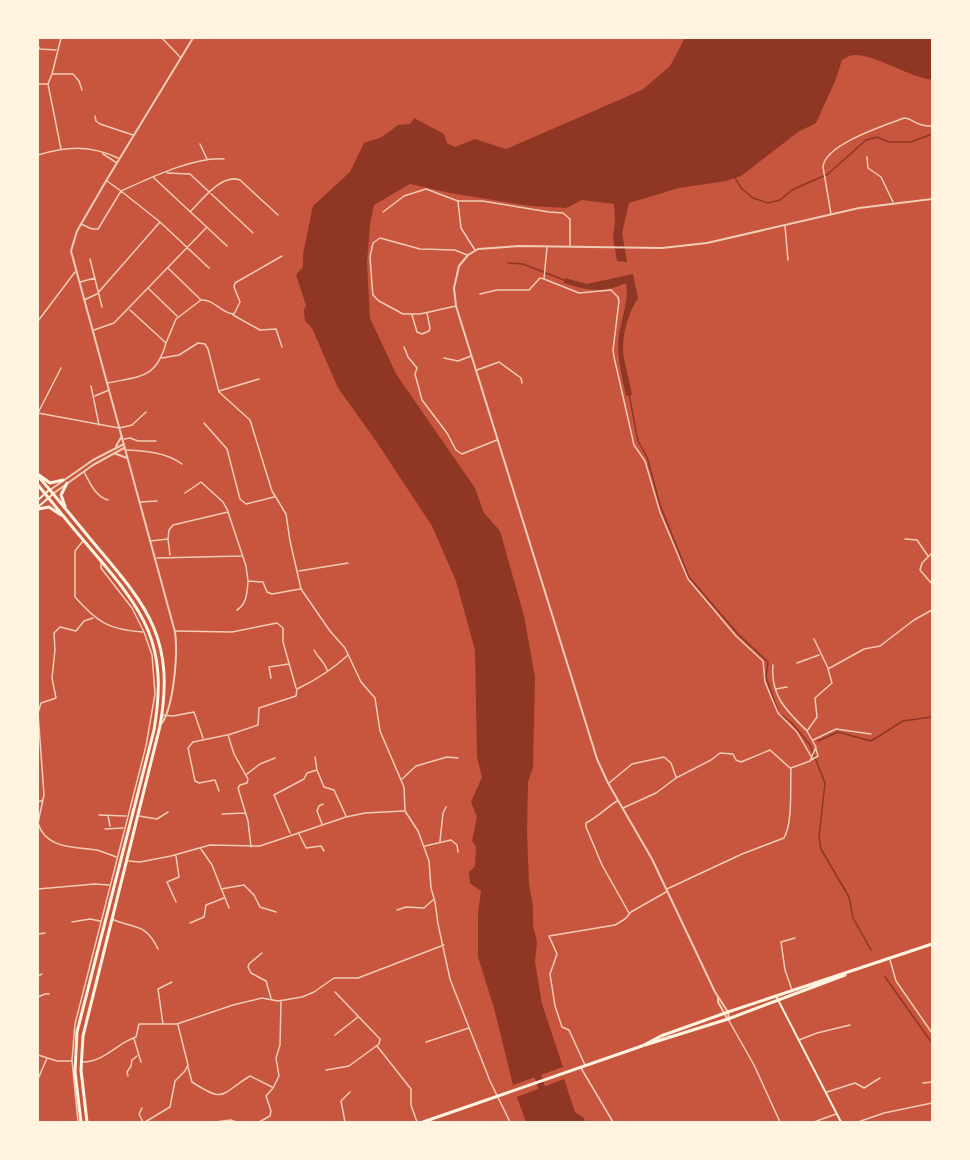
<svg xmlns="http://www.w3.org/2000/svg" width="970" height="1160" font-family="'Varela Round',sans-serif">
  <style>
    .water { fill: #8f3625 }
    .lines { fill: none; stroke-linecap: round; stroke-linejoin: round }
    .stream { stroke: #8f3625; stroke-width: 1.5 }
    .river { stroke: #8f3625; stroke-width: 7 }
    .minor { stroke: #f1ccb7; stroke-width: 1.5 }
    .tertiary { stroke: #f1ccb7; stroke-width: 2 }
    .secondary { stroke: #fff3e0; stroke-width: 2 }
    .trunk { stroke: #fff3e0; stroke-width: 3 }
  </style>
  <rect width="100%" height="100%" fill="#c8553d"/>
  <path class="water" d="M685 38H932V80C907 76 876 55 855 55 850 55 846 58 842 60L836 79 816 123 798 132 741 176 726 181 679 188 629 203 622 233 627 262 617 261 613 238 615 221 614 204 582 200 566 208 530 206 450 193 410 184 374 205 370 224 367 263 370 318 396 374 475 488 484 513 500 531 524 616 535 677 533 767 528 782 527 831 529 885 533 905V926L537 942 535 962 542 1004 563 1067 513 1085 494 1008 478 957V913L481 891 470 883 469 872 475 866 476 846 472 841 477 817 471 802 482 777 477 757 475 650 456 581 432 526 376 441 338 388 312 328 305 321 304 310 306 305 296 275 303 267V254L313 206 350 172 364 143 382 137 398 125 410 124 414 118 444 134 447 143 455 147 475 139 506 149 642 90 670 66Z
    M633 274 638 298C628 313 620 340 624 358 626 370 630 383 632 395L626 396C622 376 616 354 619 334 622 317 629 300 626 283 604 293 587 291 564 283L565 278 587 284Z
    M564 1079 575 1112 584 1118 585 1122H526L517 1097Z"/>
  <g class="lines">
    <path class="stream" d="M735 178 742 189 753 198 768 203 780 200 792 190 828 174 866 140 877 137 889 142H911L932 134
      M508 263 523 264 564 280
      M629 394 638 441 647 457 660 505 689 577 738 634 768 662 766 677 778 711
      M781 715 792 723 810 745 825 783 819 837 821 849 849 897 853 918 871 950
      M818 741 838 732 871 741 903 721 932 717
      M885 977 932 1043"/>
    <path class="river" d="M535 1068 544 1094"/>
    <path class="minor" d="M162 38 181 58
      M38 46 40 49 56 50
      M53 74H73L79 81 82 90
      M38 84H47
      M95 116 96 121 100 124 133 135
      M200 144 207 159
      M61 149 48 84 52 74 61 38
      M103 154 117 163
      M38 155C67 146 90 145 118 158
      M867 157 868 168 881 177 893 202
      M167 173 190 174 253 233
      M153 177 227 246
      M107 181 121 191C148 179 195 156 224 159
      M458 202 461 228 475 250
      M190 212C202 200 222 173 240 180L278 215
      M383 212 404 196 426 189 458 201H482L549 212 563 213 570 219V246
      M831 214 823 167C825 144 884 126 904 118 913 118 916 127 932 126
      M81 224 92 229H98L121 191 160 222 209 268
      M785 226 788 260
      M547 247 544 279 579 293 611 290 618 297 619 301 613 350 614 357 634 445 645 461 660 512 688 579 736 636 763 661 765 682 778 713 797 732 812 758
      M90 259 102 307
      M168 268 200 299
      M80 282 95 278
      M148 288 177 316
      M480 294 497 290H529L540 278 544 279
      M84 300 97 294 160 222
      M456 306 420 314H403L379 301 373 295 372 285 370 257 373 243 380 238 420 249 455 250 467 255
      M233 315 260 330 276 329 282 347
      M412 315 417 332 422 334 429 331 430 328 427 313
      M38 321 75 272
      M94 330 114 323 207 227
      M166 343 176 319 201 300C214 299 222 314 234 314L240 302 234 287 235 283 282 256
      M404 347 408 357 417 368 415 374 422 400 447 433 456 450 462 454 497 440
      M162 358 179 355 198 343 205 344 208 349 219 392 250 420 272 491 286 514 290 541 301 589 330 631 345 648 361 682 375 698 380 731 404 787 405 810
      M444 358 458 361 471 356
      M477 370 499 362 521 378 522 383
      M108 383C140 376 156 379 166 343L130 310
      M91 386 99 425
      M219 391 259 379
      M95 396 109 390
      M38 413 119 428 132 425 146 412
      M38 413 61 368
      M204 423 227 449 240 499 246 504 274 497
      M124 439 130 438 138 441H156
      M126 450C145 451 166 452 182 464
      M84 472C90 483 95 496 108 500
      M185 493 201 482 223 502 228 511
      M140 502 157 501
      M932 521V520
      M168 539 170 555
      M905 539 917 540 928 556
      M83 541 75 551V597C97 622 109 630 143 632
      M150 541 168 539 169 530 173 525 228 512 246 566 248 581 263 582 267 592 272 594 300 589
      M932 553 922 563 920 570 932 584
      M157 558 242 556
      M299 571 348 563
      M237 610C247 604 247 592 248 582
      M93 618 84 621 76 631 60 627 54 633 55 650 52 678 56 698 41 703 38 713 44 795 38 823C45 849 76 847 97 850 103 852 110 854 116 857
      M176 631 232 632 277 623 283 628V642L296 688
      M814 639 828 668
      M314 650C318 658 324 661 327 670
      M797 663 819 655
      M773 665C770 696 787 711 807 731
      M271 678 269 667 289 664
      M776 689 787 687
      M162 715 173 716 194 712 203 738
      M813 740 836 729 871 734
      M315 757 317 770 324 787 334 790 346 816
      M811 760 818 756 816 749
      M247 774 260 764 275 758
      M402 779 416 766 447 757 458 758
      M609 783 632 764 664 757 671 763 676 777
      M219 791 215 780 199 783 195 781 188 748 193 742 227 735
      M617 801C606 808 598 817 586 823V827L602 865 629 913
      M38 802 43 800
      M623 808 656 793 676 778 711 760 720 753 733 754 736 760 741 762 770 750 790 768
      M405 811 418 831 429 861 431 888 435 902 438 924 450 979 490 1081 510 1122
      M222 814 245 813
      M99 815 126 816
      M108 816 110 826
      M139 816 157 819 168 812
      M322 824 317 811 319 806 323 804
      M105 829 123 828
      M290 833 274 795 304 779 307 773 317 770
      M299 834 306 848 321 846 324 851
      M440 841 443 813 446 807
      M425 846 451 840 457 845 458 852
      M251 847 248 821 238 788 240 785 247 783 248 779 234 754 228 735 258 725 259 708 296 696 297 689C316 680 333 669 348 655
      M201 849 212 865 229 908
      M129 861 140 862 171 856 210 845 260 846 346 817 365 813 404 811
      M38 889 95 884 109 885
      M221 889 244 885 254 895 260 907 276 912
      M667 889 742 854 784 838C793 822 790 787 791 768L810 761 816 747 807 731 817 717 815 698 832 683 828 669 864 649 880 646 914 620 932 610
      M176 902 167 882 179 877 176 856
      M397 910 406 907 424 908 433 900
      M112 919C136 930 145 922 158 949
      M72 922 90 919 100 921
      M190 923 204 917 206 905 224 898
      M38 934 45 933
      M262 953 249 964 248 967 251 973 266 981 271 998
      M890 960 896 981 932 1033
      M38 976 42 974
      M792 990 785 970 781 942 795 938
      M38 997 45 994H49
      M728 1019 754 1065 780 1122
      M163 1024 158 989 172 982
      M335 1035 358 1017
      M134 1039 141 1062
      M799 1040 817 1033 850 1025
      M426 1042 469 1028
      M377 1046 411 1089V1105L417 1122
      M38 1055 57 1061H72
      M83 1062C104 1062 117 1043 136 1037L139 1024H177L233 1005 262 998 278 1001 302 997 314 992 334 978H358L444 945
      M585 1065 569 1030 562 1027 555 1006 550 974 557 954 549 936 615 925 625 919 631 912 666 892
      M188 1067 192 1082C226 1104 220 1094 250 1076L272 1087
      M581 1068 613 1122
      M326 1070 349 1066 379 1044 380 1039 335 992
      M128 1076 127 1072 131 1066 132 1060 137 1056
      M38 1079 47 1058
      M923 1083 932 1082
      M827 1092 855 1083 864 1088 880 1078
      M142 1108 139 1114 143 1122
      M78 1122 72 1060 75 1024 146 746 155 694 152 655 144 632 132 608 101 568V561
      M145 1122 170 1107 175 1081 185 1071 188 1065 178 1025
      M215 1122 231 1120 236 1122
      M259 1122 270 1116 271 1111 266 1096 273 1088 279 1076 276 1058 280 1045 281 1002
      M345 1122 341 1101 350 1092
      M814 1122 836 1114
      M858 1122 884 1113 932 1103"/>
    <path class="tertiary" d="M116 446 122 436
      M116 454 127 458
      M50 490 93 460 124 444
      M54 493 93 465 124 448
      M162 723C174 705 178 653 175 632L71 251 77 231 106 181 193 38
      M718 997V1002L727 1018
      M729 1019 728 1012 715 992 652 859 608 783 597 759 456 306 454 288 459 266 468 255 478 249 520 246 662 248 707 243 859 208 932 199"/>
    <path class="secondary" d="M38 500 49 490
      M38 507 53 494
      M776 996 841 1122"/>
    <path class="trunk" d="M39 475 50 483 63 480
      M38 476C58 499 77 523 97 547 149 608 175 641 160 726L83 1036 81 1070 87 1122
      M38 485C55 506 72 527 90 548 144 611 169 643 154 730L77 1032 75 1072 81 1122
      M65 506 61 495 67 483
      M38 509 49 507 61 515
      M645 1045 728 1019 845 975
      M423 1122 642 1046 661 1036 728 1012 932 944"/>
  </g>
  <rect width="970" height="1160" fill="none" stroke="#fff3e0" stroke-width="78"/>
</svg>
